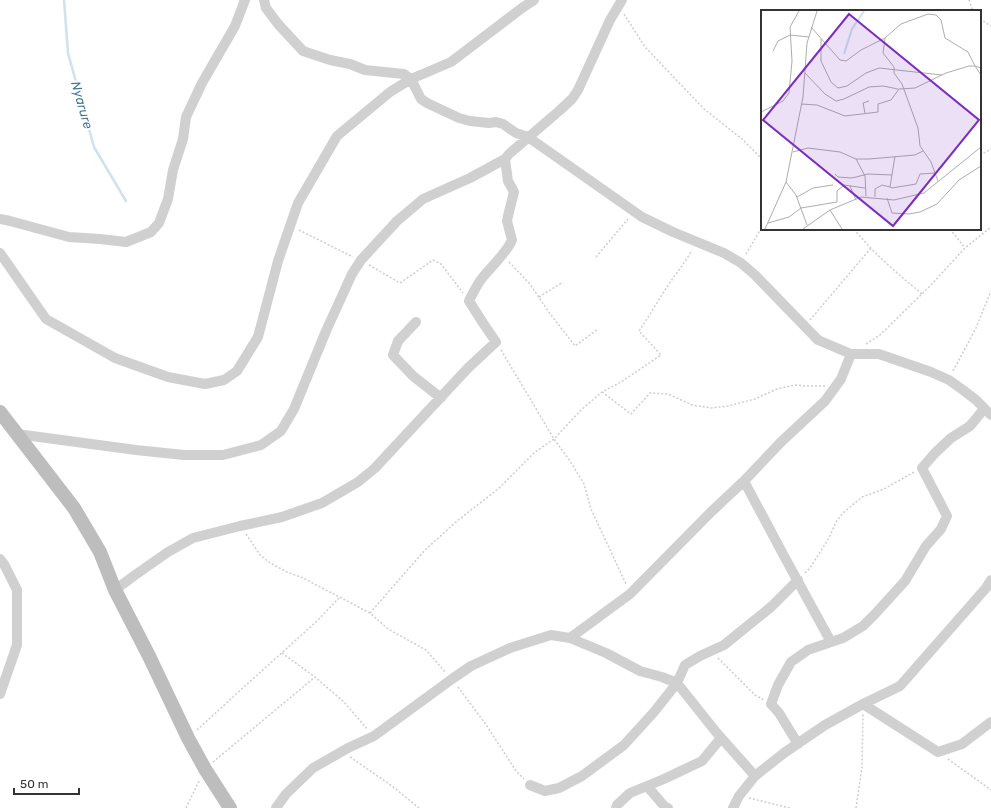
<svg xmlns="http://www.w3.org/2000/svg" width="991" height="808" font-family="Rubik,sans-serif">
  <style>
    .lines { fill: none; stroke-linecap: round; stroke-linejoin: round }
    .stream { stroke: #cfe2ee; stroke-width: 2.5 }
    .path { stroke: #cdcdcd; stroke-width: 1.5; stroke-dasharray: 2 2; stroke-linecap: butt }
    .minor { stroke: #d0d0d0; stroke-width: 10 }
    .secondary { stroke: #bdbdbd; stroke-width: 14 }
    .labels { text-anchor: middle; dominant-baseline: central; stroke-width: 4; stroke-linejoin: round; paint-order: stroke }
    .water-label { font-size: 13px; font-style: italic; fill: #3f7597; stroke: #fff }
    .inset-river { fill: none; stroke: #cfe2ee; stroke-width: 2 }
    .inset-road { fill: none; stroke: #adadad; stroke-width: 1 }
    .view { fill: #7b2cbf; fill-opacity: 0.15; stroke: #7b2cbf; stroke-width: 2 }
    .inset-edge { fill: none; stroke: #333; stroke-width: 2 }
  </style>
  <rect width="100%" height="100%" fill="#fff"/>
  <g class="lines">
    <path class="stream" d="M64 0 68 53 94 147 126 201"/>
    <path class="path" d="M969 0 973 11
      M624 14 645 47 704 109 742 139 762 159
      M980 19 991 26
      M980 155 991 149
      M854 229C874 254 898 274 922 294
      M950 229 965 248
      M299 230 353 257
      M746 254 762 227
      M596 257 628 219
      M509 262 530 284 548 311 575 346 598 329
      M369 265 400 283 433 260 441 264 463 293
      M539 297 563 282
      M810 320 871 248
      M866 344 880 335 930 286 965 248 991 227
      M501 350 554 439 570 461 584 484 591 509 626 584
      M953 371 976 328 991 291
      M602 392 631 414 650 393 668 394 692 405 711 408 728 406 755 399 777 389 795 385 806 386H825
      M246 534 260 555 270 563 287 572 303 578 370 613 388 629 426 650 446 673
      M805 573 810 568 829 538 836 522 843 513 862 497 884 489 914 472
      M370 613 424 551 457 521 498 489 535 452 554 439 581 410 602 392 621 382 661 355 639 331C650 315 660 297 671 281 678 271 686 261 692 250
      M282 653 315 677 344 702 367 729
      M718 658 755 695 764 700
      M458 687 487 726 516 771 524 779
      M197 730 245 686 316 622 340 597
      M350 757 392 786 419 808
      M948 759 991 790
      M213 762 315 677
      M749 798 790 808
      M186 808 199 781
      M856 808 862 767 863 714"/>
    <path class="minor" d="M264 0 266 8 278 24 303 51 330 60 350 64 365 70 404 74 411 79 421 99 427 103 459 118 470 121 489 123 496 122 503 124 516 133 528 137 642 217 673 232 724 253 741 263 755 275 818 340 851 354H879L931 372 949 380 963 390 976 400 991 415
      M0 219 10 221 69 237 100 239 126 242 151 232 159 223 168 199 173 170 183 139 186 117 202 83 235 26 245 0
      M0 253 46 319 115 358 168 377 205 384 224 380 237 371 258 337 278 261 298 203 337 136 390 92 411 79 451 62 522 8 534 0
      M416 322 398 341 393 355 413 376 441 398
      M17 434 136 450 184 455H223L261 445 281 431 294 409 326 331 352 274 361 260 397 221 423 199 470 178 505 159
      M744 481 784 556 831 642 843 638 863 626 875 614 905 581 926 546 941 529 947 516 922 468 935 453 951 438 970 426 984 409
      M0 559 4 564 17 590V645L0 694
      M115 590 135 575 168 552 193 538 240 526 282 517 322 503 358 482 375 468 468 368 496 342 483 323 469 301C473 293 477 284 483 277 491 267 508 251 512 240L507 221 508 216 514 192 508 181 505 159 509 154 559 111 572 99 578 90 610 20 622 0
      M570 638 606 653 640 671 662 677 677 683 716 732 755 776
      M863 704 938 752 962 744 991 722
      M798 744 779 713 771 704 778 685 791 662 808 650 831 642
      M530 785 545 791 559 788 582 776 624 745 654 712 677 683 685 665 700 656 724 645 771 607 798 580
      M647 786 665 807 668 808
      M276 808 286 794 313 768 348 748 374 736 452 679 471 666 510 648 551 635 570 638 630 594 711 512 744 481 781 442 825 401 841 379 851 354
      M616 808 617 805 630 793 664 779 702 761 721 738
      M733 808 739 796 755 776 784 753 825 725 863 704 900 686 986 588 991 580"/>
    <path class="secondary" d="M0 412 74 508 100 552 115 590 149 656 188 738 205 769 230 808"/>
  </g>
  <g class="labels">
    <g class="water-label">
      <text transform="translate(82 105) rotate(74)">Nyarure</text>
    </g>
  </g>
  <g transform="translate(761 10)">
    <rect width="220" height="220" fill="#fff"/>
    <path class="inset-river" d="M83 44 91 19 103 1"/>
    <path class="inset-road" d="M50 17 79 50 85 51 100 40 124 28 140 14 167 4 175 5 180 10 184 28 207 42 214 56 220 58M124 28 122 43 133 57V63L141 74 157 118 159 136 170 152 177 171M60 29V51L70 72 77 78 86 76 105 63 118 58 181 65M12 41 17 31 29 25 48 27M44 63 64 84 75 91 83 89 108 77 122 76 137 79M40 94 56 95 84 106 117 102V94L130 90 138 79 154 78 185 63 208 56H214L220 65M0 102 22 91 28 83 31 51 29 17 38 1M104 103 102 93 108 91M32 142 47 138 79 142 95 149H108L154 145 162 141M134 146 129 177 131 178 155 174 159 164 174 163M95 149 104 166 105 186M74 164 77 167 91 168 107 164 131 165M25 172 35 185 46 215M89 176 95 190M36 187 52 178 72 175M114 187V179L121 175 129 177M126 188 131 203 148 204 159 202 176 194 198 170 220 156M69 200 81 219M7 213 28 207 40 198 76 192V181L83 175 104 178M4 219 25 172 42 87 46 33 56 1M42 219 69 200 100 187 133 190 163 183 220 137"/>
    <path class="view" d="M88 4 218 110 132 216 2 110Z"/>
    <rect width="220" height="220" class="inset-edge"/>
  </g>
  <path d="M14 788v6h65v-6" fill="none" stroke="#333333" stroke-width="2"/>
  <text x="20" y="788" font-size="12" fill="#333333" stroke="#ffffff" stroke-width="3" paint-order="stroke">50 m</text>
</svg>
